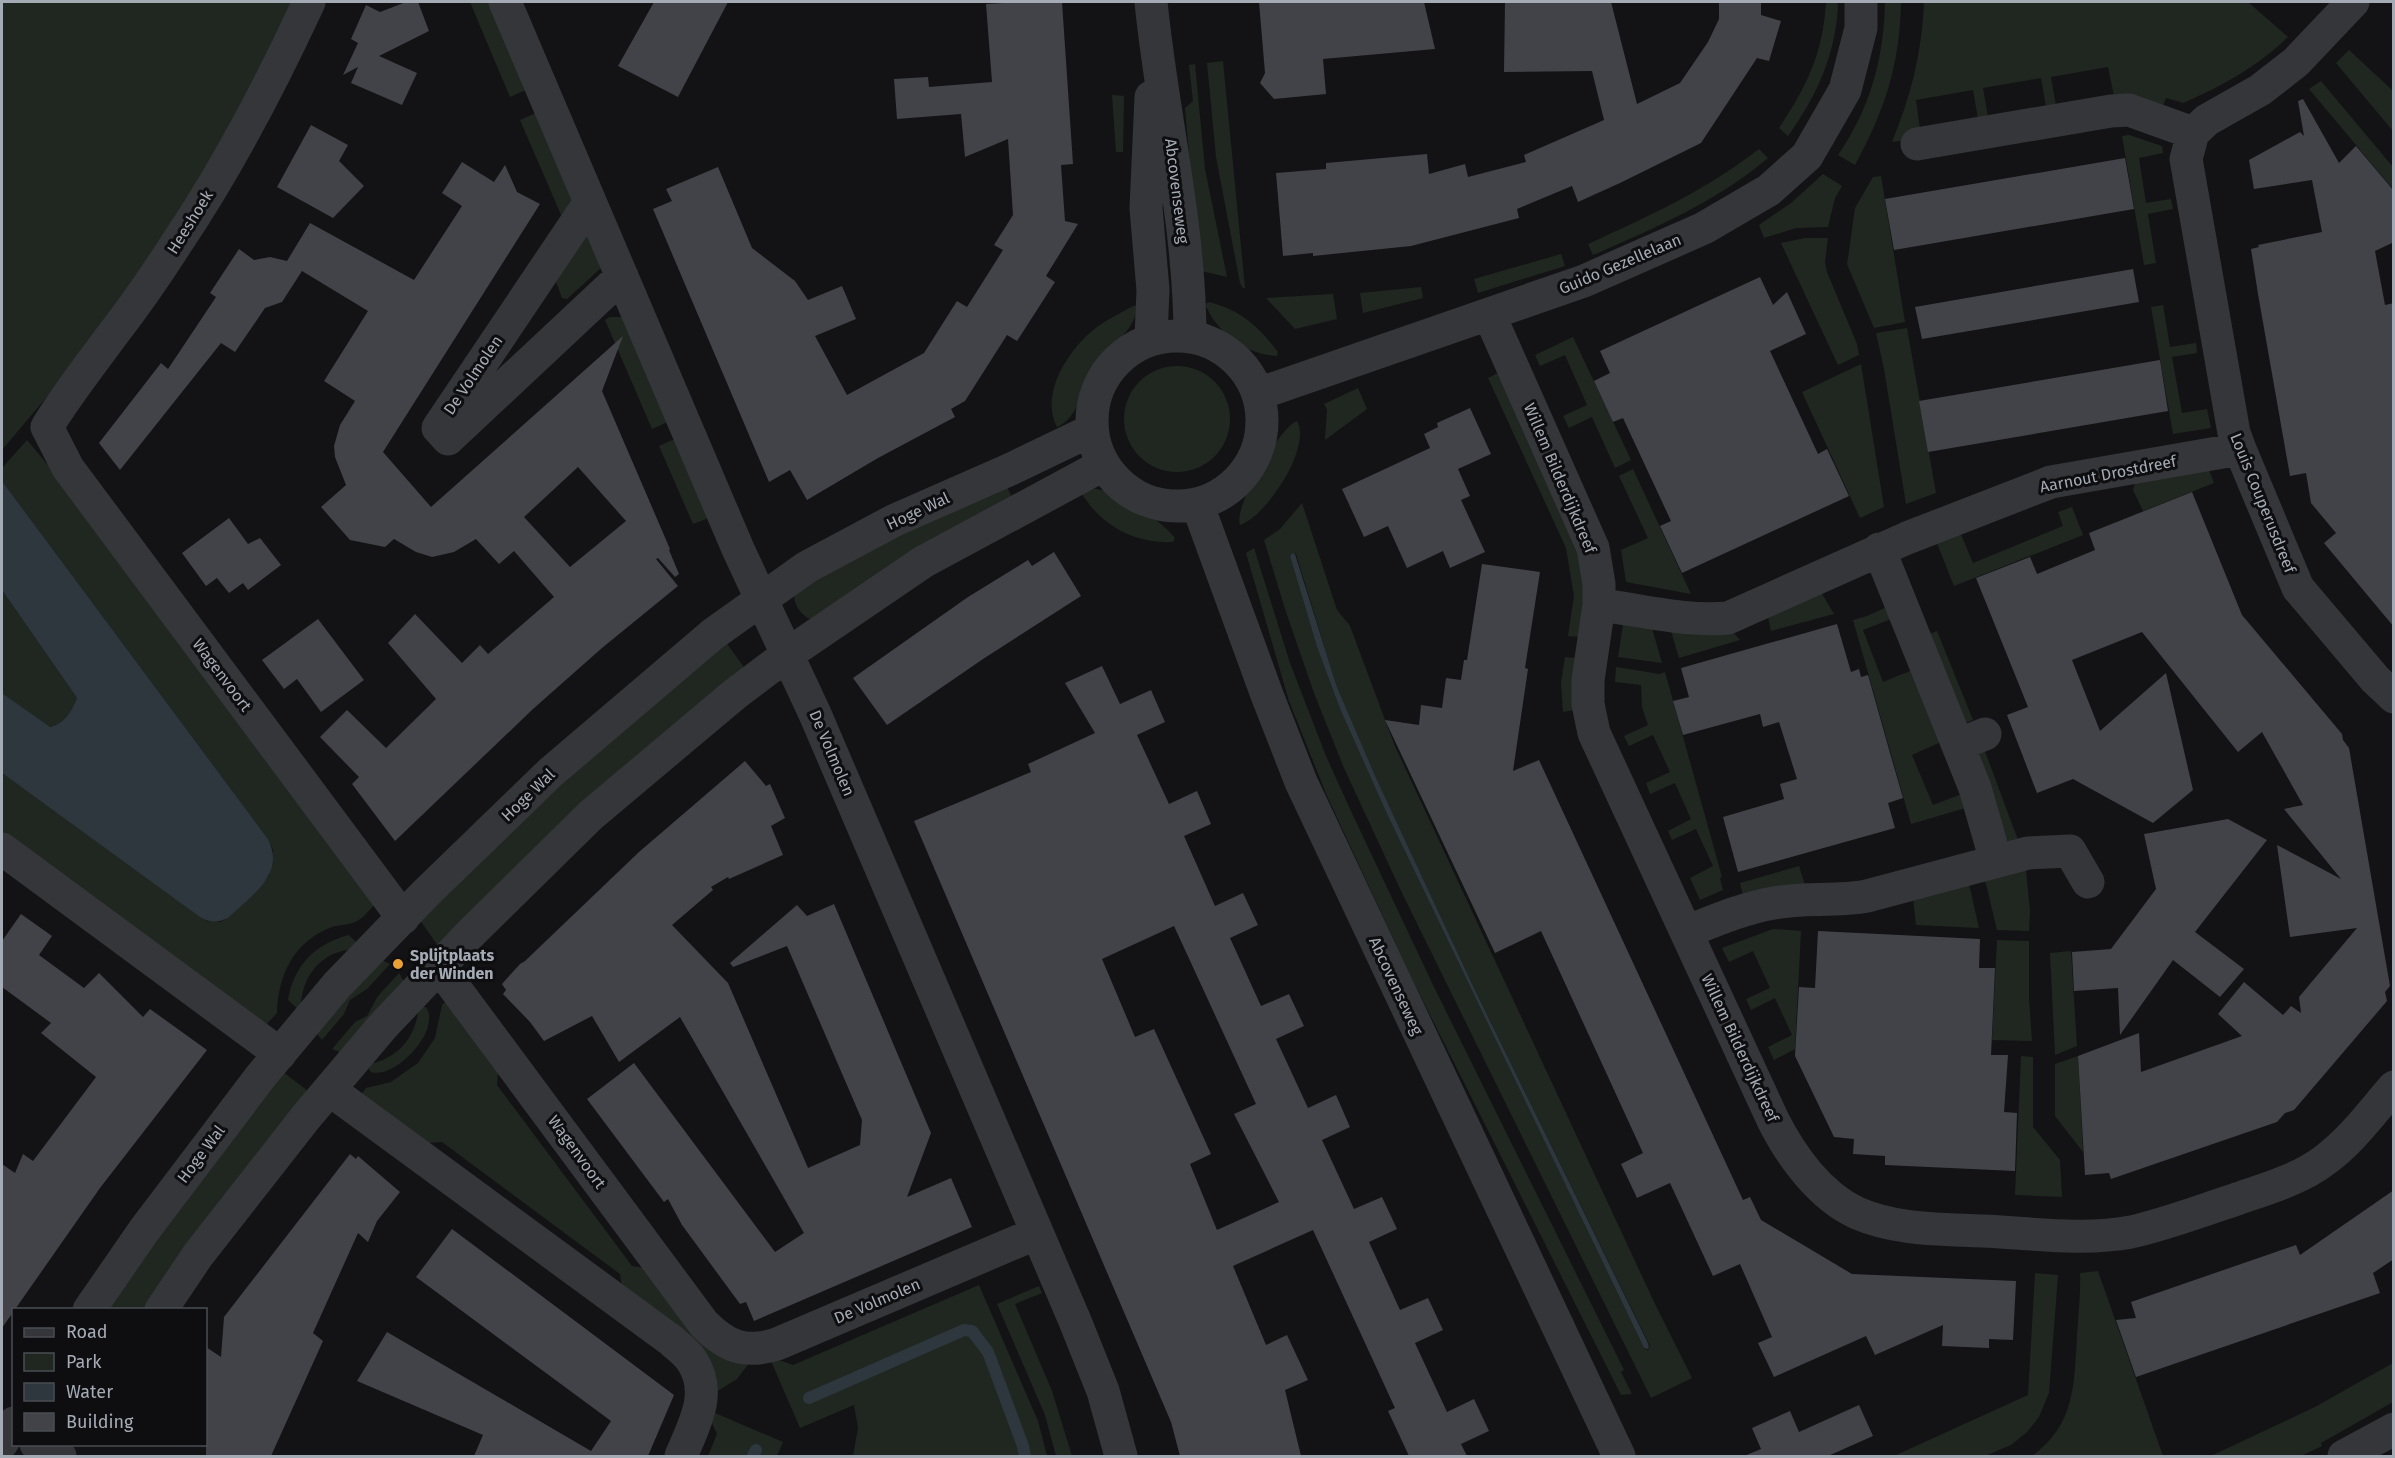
<svg xmlns="http://www.w3.org/2000/svg" width="2395" height="1458" font-family="'Fira Sans',sans-serif">
  <style>
    .green { fill: #202720; fill-rule: evenodd }
    .water { fill: #2d373d }
    .lines { fill: none; stroke-linecap: round; stroke-linejoin: round }
    .stream { stroke: #2d373d; stroke-width: 12 }
    .building { fill: #424348; fill-rule: evenodd }
    .minor { stroke: #34363a; stroke-width: 33 }
    .poi-dot { fill: #e9a137; stroke: #0e0e10; stroke-width: 2 }
    .labels { text-anchor: middle; dominant-baseline: central; stroke-width: 6; stroke-linejoin: round; paint-order: stroke }
    .street-label { font-size: 16px; fill: #a5abb5; stroke: #0e0e10 }
    .poi-label { font-size: 16px; font-weight: bold; fill: #a5abb5; stroke: #0e0e10; text-anchor: start }
  </style>
  <rect width="100%" height="100%" fill="#131315"/>
  <path class="green" d="M2 2H293L261 72 190 199 72 367 2 450Z
    M470 2H491L528 89 510 97Z
    M1826 2H1838C1837 52 1817 96 1788 136L1779 128C1807 86 1823 53 1826 2Z
    M1885 2H1901C1900 64 1885 110 1855 165L1838 155C1870 109 1884 58 1885 2Z
    M1924 2H2248L2288 37C2257 67 2222 86 2183 103L2166 98 2163 106 2114 96 2108 67 2051 77 2056 106 2046 107 2041 78 1983 88 1988 117 1978 119 1973 90 1916 100 1920 129 1907 140 1892 142C1911 96 1922 52 1924 2Z
    M2349 50 2393 91V131L2336 63Z
    M1223 61 1245 288H1243L1240 283 1216 157 1207 63Z
    M1195 64 1205 169 1227 277 1197 270 1193 197 1185 108 1193 101 1189 65Z
    M2321 81 2393 167V189L2309 89Z
    M1112 95 1124 96 1123 152H1116Z
    M538 112 574 196 562 217 520 120Z
    M2129 135 2162 146 2163 153 2139 158 2146 203 2171 199 2173 209 2148 214 2156 263 2144 265 2122 136Z
    M1759 149 1768 158C1716 202 1655 228 1593 255L1588 244C1651 215 1703 192 1759 149Z
    M1823 174 1842 186 1835 198 1828 227 1796 228 1764 238 1759 225 1791 203Z
    M1881 176 1905 322 1874 328 1847 264 1848 258 1855 208 1873 177Z
    M588 236 601 268 567 299 562 298 556 282 582 237Z
    M1805 238H1828L1825 262 1827 272 1857 344 1859 355 1838 365 1781 243Z
    M1561 254 1565 266 1478 293 1474 279Z
    M1421 287 1423 298 1363 313 1360 293Z
    M1333 294 1337 319 1295 329 1266 298Z
    M1209 302C1242 311 1258 326 1278 352L1277 356C1245 354 1218 334 1205 304Z
    M2163 305 2170 347 2196 343 2197 353 2172 357 2182 413 2207 409 2211 428 2173 434 2151 307Z
    M1133 306H1138C1132 336 1111 342 1096 366 1084 385 1078 419 1057 427 1039 393 1070 347 1097 327 1108 319 1121 313 1133 306Z
    M610 317H626L670 421 652 429 605 320Z
    M1907 328 1936 493 1906 504 1884 369 1876 333Z
    M1573 337 1631 460 1615 468 1592 417 1569 428 1563 416 1587 405 1565 355 1540 366 1535 355Z
    M1861 364 1884 507 1860 518 1802 392Z
    M1124 419a53 53 0 1 1 106 0a53 53 0 1 1-106 0Z
    M1498 373 1576 545 1585 586 1579 637 1568 636 1574 596 1566 548 1488 378Z
    M1358 388 1367 409 1325 440 1327 409 1324 404Z
    M1297 421C1312 447 1267 516 1240 525 1233 507 1279 428 1297 421Z
    M677 438 711 517 693 524 659 446Z
    M27 440 57 476 376 903C370 909 362 920 355 922 348 925 339 925 332 927 294 941 278 975 277 1013L265 1026 2 833V773L207 921 220 922 228 918 269 876 273 850 268 839 2 481V468Z
    M1633 469 1691 594 1626 582 1621 550 1648 538 1619 476Z
    M2209 470 2214 483 2143 511 2133 490 2135 483Z
    M1005 482 1012 498 814 621C799 615 790 601 796 586Z
    M1090 488C1115 489 1159 518 1175 538L1173 542C1135 544 1102 526 1082 494Z
    M1302 503 1337 610 1350 626 1394 744 1655 1304 1692 1378 1651 1398 1402 893 1344 768 1314 693 1286 612 1264 540 1280 529ZM1292 553 1296 554 1337 687 1377 780 1473 986 1650 1346 1648 1350 1644 1348 1387 814 1340 709 1317 647 1290 556Z
    M2072 507 2083 535 1954 586 1936 541 1960 532 1973 563 2063 526 2058 512Z
    M1254 548 1290 663 1326 756 1350 809 1434 987 1624 1370 1621 1372 1632 1394 1621 1395 1413 981 1327 796 1289 701 1246 553Z
    M2 590 77 698C71 712 65 723 49 727L2 693Z
    M1821 592 1834 614 1771 631 1768 617Z
    M1889 606 1894 618 1863 630 1883 682 1915 669 1943 741 1912 755 1933 805 1964 793 1969 807 1911 824 1853 620 1867 616Z
    M1623 625 1652 628 1662 663 1618 657Z
    M1671 631H1732L1740 640 1679 658Z
    M1937 631 1973 720 1963 724 1927 635Z
    M723 638 748 673 441 950 417 916Z
    M1565 657 1576 658 1574 710 1563 712 1561 683Z
    M1616 667 1660 674 1665 672 1722 877 1720 878 1723 890 1700 900 1690 878 1713 866 1696 829 1672 840 1668 831 1691 819 1675 783 1650 794 1646 783 1670 772 1653 735 1629 746 1624 736 1648 725 1642 707 1641 685 1615 682Z
    M1983 746 2018 840 2008 842 1973 750Z
    M1799 866 1805 885 1743 896 1740 883Z
    M2026 870 2030 911 2029 931 1997 930 1985 880Z
    M1969 884 1979 928 1916 925 1913 899Z
    M1773 929 1801 931 1795 1049 1774 1060 1768 1047 1792 1035 1775 998 1751 1010 1746 999 1770 988 1753 951 1729 962 1722 948Z
    M349 935 360 946C352 950 342 950 333 954 310 965 300 988 301 1012L288 1000C294 965 315 944 349 935Z
    M1997 940 2029 941V1000L2032 1041 1992 1040Z
    M2071 951 2077 1046 2055 1055 2050 953Z
    M376 957 390 964 367 989 350 1000 344 1014 322 1040 317 1034Z
    M399 973 406 985 345 1054 332 1049 355 1022 367 1016 378 996Z
    M448 999 498 1072 497 1085 632 1266 645 1268 750 1362 737 1379 716 1392 622 1287 620 1274 442 1142 428 1143 360 1096 366 1088 391 1082 418 1063 435 1038 442 1005Z
    M419 1006 426 1007C442 1030 395 1080 371 1072L366 1065C398 1059 416 1038 419 1006Z
    M2021 1056 2033 1057V1127L2060 1160 2062 1197 2015 1195Z
    M2078 1056 2083 1152 2055 1116V1064Z
    M279 1069 312 1094 149 1309 98 1310Z
    M2098 1271 2163 1456H2032C2075 1425 2074 1385 2077 1337 2078 1316 2081 1294 2080 1273Z
    M2035 1273 2058 1275 2049 1393 2039 1417 2027 1432 2011 1445 1985 1456H1894L2028 1395Z
    M979 1285 1038 1421 1047 1456H853L858 1428 854 1405 800 1428 771 1361 779 1360 793 1365Z
    M1039 1286 1042 1293 1015 1304 1052 1391 1072 1456H1056L1045 1415 997 1304Z
    M2393 1363V1402L2321 1443 2322 1446 2301 1456H2211L2315 1407Z
    M715 1413 783 1442 777 1456H708L717 1434 712 1423Z"/>
  <path class="water" d="M2 481 268 839C286 875 251 895 228 918 217 923 210 923 200 917L2 773V693L50 727C65 723 71 712 77 698L2 590Z
    M1292 553 1295 554 1337 687 1377 780 1473 986 1647 1341 1649 1346 1648 1349 1644 1348 1387 814 1340 709 1317 647 1290 556Z"/>
  <g class="lines">
    <path class="stream" d="M809 1398 964 1330 972 1331 988 1352 1023 1446 1025 1456
      M753 1456 756 1450"/>
  </g>
  <path class="building" d="M406 2H418L429 31 379 56 417 73 402 105 351 83 358 67 343 75 358 43 351 39 366 5 380 12Z
    M654 2H728L678 97 618 66Z
    M1021 2H1062L1073 164 1061 165 1065 221 1078 224 1046 276 1055 282 1017 341 1007 335 965 401 951 409 955 417 878 458 807 500 790 470 769 482 653 209 672 201 666 189 718 167 752 248 795 281 808 300 842 286 856 319 815 336 847 395 924 353 957 301 967 307 1003 250 994 245 1013 215 1008 139 965 157 961 114 897 119 894 79 928 77 929 87 992 82 986 4Z
    M1259 2H1424L1435 49 1323 59 1326 94 1274 99 1260 83 1265 73Z
    M1505 2H1611L1637 104 1680 83 1708 42 1719 19V2H1761V15L1781 21 1769 61 1757 58 1701 143 1620 183 1578 202 1572 186 1517 209 1519 218 1411 246 1313 256V253L1283 256 1276 173 1326 169V163L1427 154 1429 174 1465 164 1468 177 1526 162 1524 155 1604 120 1592 71 1504 72Z
    M2303 99 2339 163 2356 146 2394 191V242L2375 251 2385 305 2394 303V627L2324 543 2336 533 2311 503 2306 473 2290 476 2258 294 2251 249 2259 247 2258 245 2322 232 2312 180 2254 189 2249 160 2300 132 2304 136 2298 101Z
    M311 125 348 145 339 161 364 186 333 218 277 187Z
    M2125 158 2134 209 1894 250 1885 199Z
    M462 162 494 182 505 165 517 192 540 204 383 452 431 507 623 336 602 391 670 549 669 550 679 574 675 577 658 558 656 559 678 586 602 648 533 709 395 841 352 784 359 777 320 737 347 710 386 748 436 699 388 643 415 614 462 663 480 645 488 654 554 597 514 551 499 564 476 539 454 552 432 557 416 552 394 539 385 547 350 540 321 507 346 485 335 457 334 446 340 425 355 401 324 381 368 311 302 271 282 302 265 308 235 352 221 343 120 470 99 443 161 363 168 369 216 297 210 293 239 249 254 260 270 257 287 261 310 223 414 280 462 206 442 193ZM578 467 626 521 570 567 524 517Z
    M2133 269 2139 302 1922 339 1915 307Z
    M1760 277 1773 305 1787 292 1806 334 1770 351 1818 454 1827 449 1849 496 1682 573 1660 526 1671 521 1623 418 1613 422 1594 381 1610 373 1600 351Z
    M2160 360 2168 411 1928 452 1919 401Z
    M1470 408 1491 454 1458 469 1470 496 1461 500 1485 552 1450 568 1443 551 1407 568 1388 526 1364 537 1342 489 1430 448 1424 434 1438 427 1437 423Z
    M2192 492 2242 615 2342 734 2343 740 2349 748 2390 986 2385 992 2387 1001 2294 1110 2285 1113 2277 1122 2111 1179 2109 1173 2085 1175 2078 1056 2139 1033 2141 1072 2242 1036 2218 1014 2244 982 2283 1015 2291 1006 2301 1013 2299 997 2357 928 2290 937 2277 845 2341 879 2284 809 2303 805 2262 732 2238 752 2142 632 2072 660 2100 731 2166 673 2193 790 2153 823 2073 779 2037 793 2007 715 2028 707 1976 578 2030 557 2037 574 2095 550 2089 533Z
    M229 518 248 544 260 538 281 565 248 590 243 583 229 593 217 578 206 586 182 553Z
    M1054 552 1081 596 983 659 887 725 853 678 968 597 1028 560 1032 566Z
    M1482 564 1540 572 1525 668 1528 669 1513 771 1539 760 1743 1200 1750 1197 1761 1220 1852 1274 2016 1281 2013 1340 1989 1339V1348L1942 1346 1943 1325 1875 1355 1866 1336 1774 1377 1758 1343 1772 1337 1740 1264 1713 1276 1670 1183 1637 1198 1621 1164 1643 1153 1541 931 1495 953 1385 720 1419 725 1421 705 1442 708 1446 678 1461 680 1464 660H1467Z
    M318 619 364 680 321 712 297 679 284 689 262 660Z
    M1837 624 1851 672 1859 669 1861 677 1868 675 1890 753 1903 798 1888 803 1895 828 1738 872 1723 817 1784 799 1780 784 1797 779 1779 722 1763 727 1760 714 1683 735 1673 701 1689 697 1681 668Z
    M1102 666 1120 704 1151 690 1165 722 1137 735 1169 804 1197 791 1211 824 1184 836 1215 906 1243 893 1258 925 1230 938 1261 1006 1289 994 1304 1026 1276 1039 1308 1108 1336 1095 1350 1127 1322 1140 1354 1209 1382 1197 1397 1229 1369 1242 1400 1310 1428 1298 1443 1330 1415 1343 1447 1412 1474 1399 1489 1431 1461 1444 1467 1456H1409L1388 1411 1395 1408 1313 1230 1233 1266 1266 1345 1287 1335 1308 1380 1285 1390 1301 1456H1180L1171 1422 914 821 1031 772 1028 764 1095 733 1065 683ZM1174 926 1256 1104 1234 1114 1279 1202 1217 1230 1190 1164 1211 1154 1154 1029 1135 1037 1102 959Z
    M745 761 766 786 770 784 785 818 771 826 783 855 729 879 728 877 711 887 713 890 672 925 728 983 808 1168 860 1145 862 1120 787 946 733 967 730 963 797 905 807 916 834 904 931 1133 907 1197 951 1178 972 1227 754 1321 746 1302 740 1304 682 1225 668 1199 664 1202 587 1099 634 1063 775 1252 804 1233 680 1017 619 1062 592 1016 544 1041 530 1022 503 994 506 990 502 984 520 964 525 961 639 852Z
    M2228 819 2267 840 2195 932 2244 969 2220 997 2173 960 2120 1035 2118 988 2074 991 2072 952 2111 949 2156 889 2144 834Z
    M21 914 52 936 39 955 84 988 99 973 143 1017 150 1009 207 1050 100 1188 2 1328V1164L15 1173 23 1154 33 1161 96 1077 41 1033 51 1023 2 987V941Z
    M1818 931 1980 939 1979 968H1995L1991 1055H2008L2004 1112 2017 1113 2015 1171 1885 1165V1156L1853 1154 1854 1139 1834 1137 1795 1056 1799 987 1815 988Z
    M350 1154 356 1159 358 1156 400 1192 377 1221 368 1242 358 1233 313 1333 323 1341 271 1456H206V1347L221 1357 224 1317Z
    M2394 1190V1259L2373 1273 2380 1293 2136 1377 2116 1320 2136 1318 2131 1302 2296 1245 2300 1255Z
    M452 1229 674 1395 648 1456H474L483 1435 357 1381 387 1332 591 1451 611 1421 416 1277Z
    M1859 1405 1873 1436 1828 1456H1744L1761 1449 1752 1428 1790 1411 1799 1432Z"/>
  <g class="lines">
    <path class="minor" d="M309 2C271 84 229 165 178 241 157 274 134 307 110 338 88 368 66 396 47 427L68 468 403 918
      M505 2 738 549 815 714 1075 1321 1103 1391 1121 1456
      M1151 2C1162 113 1190 224 1190 337
      M2353 2 2296 62 2260 90 2207 120 2193 133 2186 159 2234 433 2240 449 2298 588 2375 679 2394 697
      M1151 97 1146 208 1153 290 1151 338
      M1917 144 2111 111 2129 110 2193 133
      M590 202 438 428 448 439 622 276
      M1489 314 1593 548 1599 584V605L1588 680V704L1594 733 1773 1120C1791 1156 1820 1196 1857 1213 1896 1230 1939 1229 1982 1231 2030 1233 2083 1241 2131 1232 2166 1224 2200 1211 2234 1200 2265 1189 2299 1180 2325 1160 2352 1140 2372 1112 2394 1087
      M1092 421a85 85 0 1 1 170 0a85 85 0 1 1-170 0Z
      M1258 394 1584 281 1704 228 1769 190 1807 156 1845 90 1861 28V2
      M1198 506 1267 695 1301 782 1619 1456
      M1879 549 1975 788 1996 861
      M1599 605C1643 610 1684 622 1728 618L1907 538 2051 482 2240 449
      M1958 745 1985 734
      M2 849 280 1054
      M1686 932C1714 921 1744 908 1774 903 1805 897 1836 902 1867 896L2028 853 2070 851 2088 882
      M440 968 704 1324C727 1347 745 1354 777 1344L1037 1233
      M330 1090 672 1341C678 1347 687 1353 692 1361 713 1393 694 1425 681 1456
      M89 1310 145 1229 261 1076 337 985 426 893 551 772 713 634 807 567 895 520 1011 469 1092 430
      M161 1310 198 1255 306 1117 382 1027 469 935 591 815 735 694 788 654 923 562 1103 465
      M2 1443 14 1423
      M36 1444 60 1456
      M2344 1456 2394 1429"/>
  </g>
  <circle class="poi-dot" cx="398" cy="964" r="6"/>
  <g class="labels">
    <g class="street-label">
      <text transform="translate(1177 191) rotate(83)">Abcovenseweg</text>
      <text transform="translate(190 222) rotate(-58)">Heeshoek</text>
      <text transform="translate(1620 264) rotate(-23)">Guido Gezellelaan</text>
      <text transform="translate(473 375) rotate(-56)">De Volmolen</text>
      <text transform="translate(2108 474) rotate(-11)">Aarnout Drostdreef</text>
      <text transform="translate(1560 478) rotate(67)">Willem Bilderdijkdreef</text>
      <text transform="translate(2263 503) rotate(68)">Louis Couperusdreef</text>
      <text transform="translate(918 511) rotate(-25)">Hoge Wal</text>
      <text transform="translate(222 675) rotate(53)">Wagenvoort</text>
      <text transform="translate(832 753) rotate(67)">De Volmolen</text>
      <text transform="translate(528 795) rotate(-44)">Hoge Wal</text>
      <text transform="translate(1396 986) rotate(65)">Abcovenseweg</text>
      <text transform="translate(1740 1048) rotate(65)">Willem Bilderdijkdreef</text>
      <text transform="translate(577 1152) rotate(54)">Wagenvoort</text>
      <text transform="translate(201 1154) rotate(-53)">Hoge Wal</text>
      <text transform="translate(877 1301) rotate(-23)">De Volmolen</text>
    </g>
    <g class="poi-label">
      <text x="410" y="955">Splijtplaats<tspan x="410" dy="18">der Winden</tspan></text>
    </g>
  </g>
  <rect width="2395" height="1458" fill="none" stroke="#a5abb5" stroke-width="6"/>
  <rect x="12" y="1308" width="195" height="138" fill="#0e0e10" stroke="#4a4d52" stroke-width="1.5"/>
  <rect x="24" y="1328" width="30" height="9" fill="#34363a" stroke="#4a4d52" stroke-width="1.5"/>
  <text x="66" y="1338" font-size="18" fill="#a5abb5">Road</text>
  <rect x="24" y="1353" width="30" height="18" fill="#202720" stroke="#4a4d52" stroke-width="1.5"/>
  <text x="66" y="1368" font-size="18" fill="#a5abb5">Park</text>
  <rect x="24" y="1383" width="30" height="18" fill="#2d373d" stroke="#4a4d52" stroke-width="1.5"/>
  <text x="66" y="1398" font-size="18" fill="#a5abb5">Water</text>
  <rect x="24" y="1413" width="30" height="18" fill="#424348" stroke="#4a4d52" stroke-width="1.5"/>
  <text x="66" y="1428" font-size="18" fill="#a5abb5">Building</text>
</svg>
